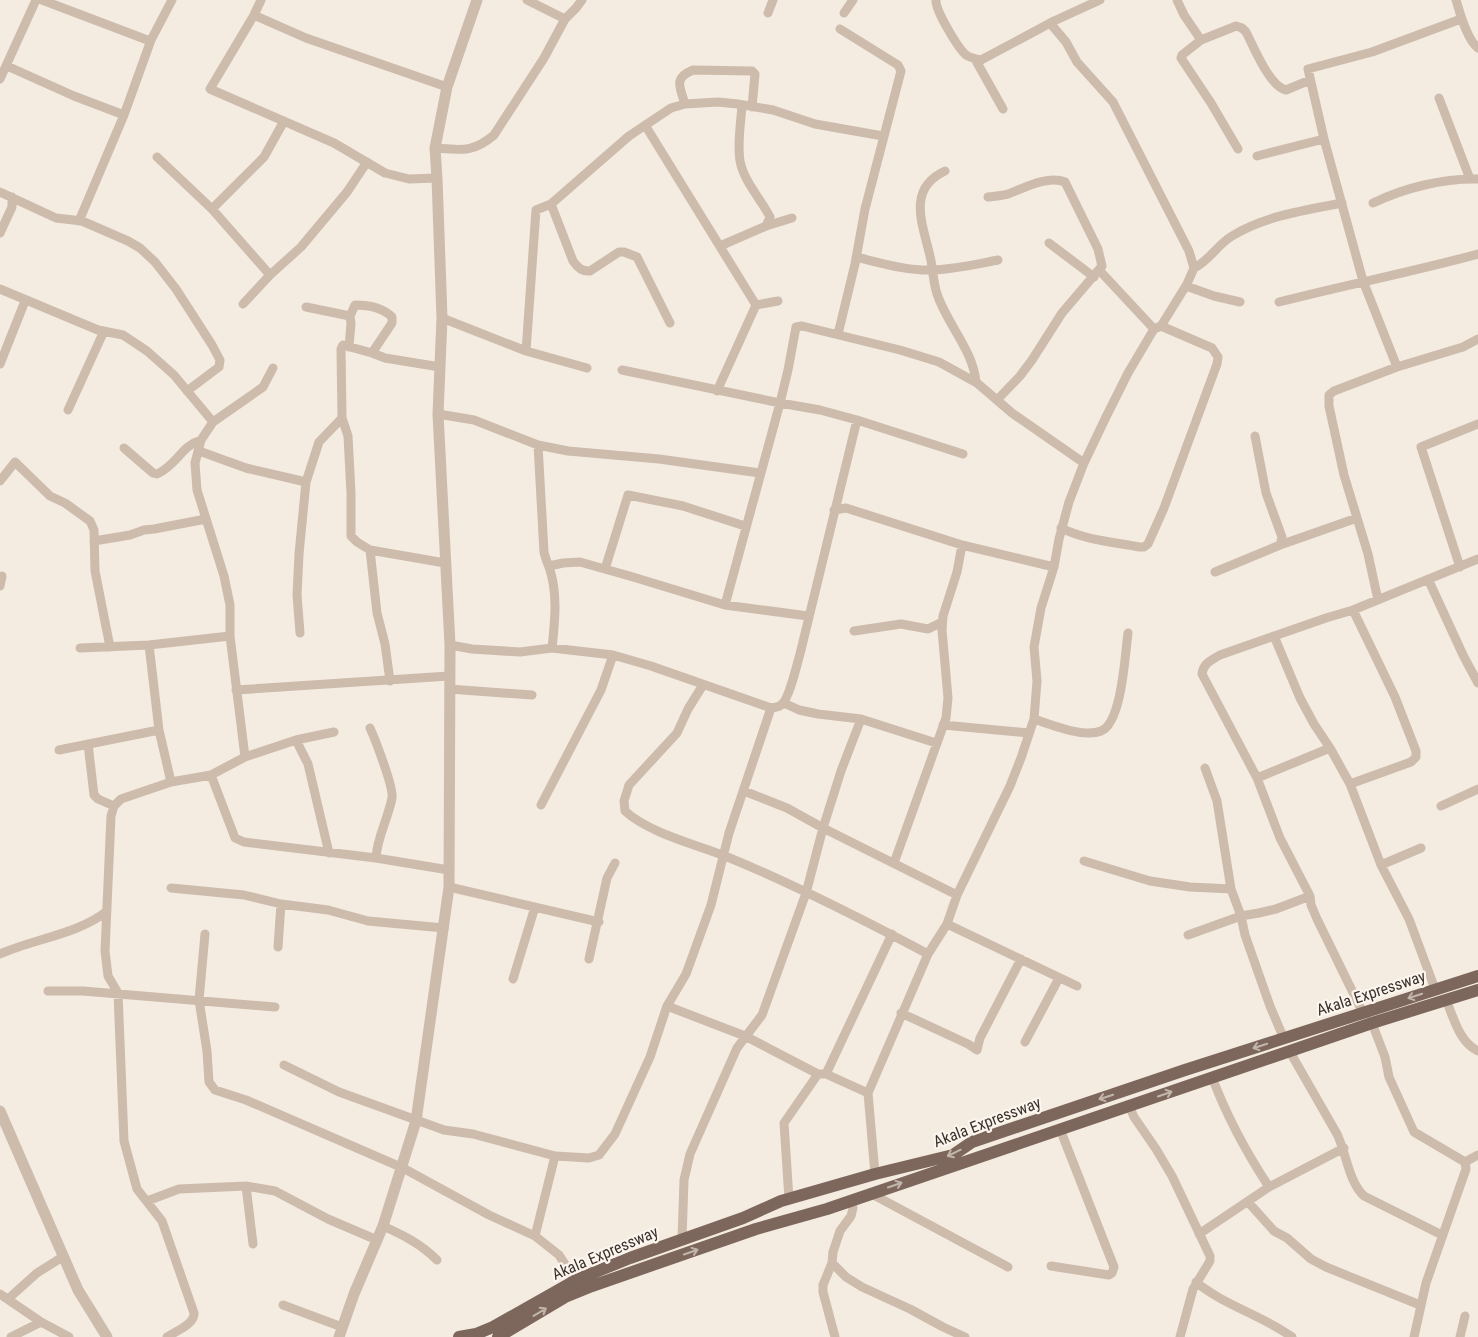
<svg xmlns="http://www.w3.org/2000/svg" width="1478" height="1337" font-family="'Roboto Condensed',sans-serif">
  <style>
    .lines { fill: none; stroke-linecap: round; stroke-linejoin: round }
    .minor { stroke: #cdbbac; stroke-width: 9 }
    .tertiary { stroke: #cdbbac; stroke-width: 11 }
    .primary { stroke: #7d675c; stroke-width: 12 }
    .oneway { stroke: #c2b5ac }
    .labels { text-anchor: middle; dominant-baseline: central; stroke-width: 4.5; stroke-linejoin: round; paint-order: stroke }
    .street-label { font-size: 16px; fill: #3b302b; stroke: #fbf5ee }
  </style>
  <rect width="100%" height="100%" fill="#f4ebe1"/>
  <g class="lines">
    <path class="minor" d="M42 0 150 41
      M261 0 254 15 210 89 334 143 385 173 409 179 437 178
      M527 0 565 19
      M936 0C935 10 958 48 966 55 970 58 976 59 981 60L1054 21 1100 0
      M1177 0 1184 15 1201 40
      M1456 0C1460 13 1467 40 1478 48
      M768 13 773 0
      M844 13 853 0
      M254 15 306 38 447 87
      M975 59 1003 109
      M7 66 74 96 124 115
      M0 79 36 0
      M1439 98 1470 179
      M685 104C680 87 673 78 693 70L752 71 755 74 752 107
      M645 125 756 305
      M435 148C461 150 473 153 494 135L544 58 565 19 576 8 582 0
      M1238 149 1211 103 1181 58 1182 55 1201 40 1236 26 1242 28 1246 32C1254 47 1269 86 1286 90L1310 80
      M1257 156 1324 139
      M157 157 212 209 270 275
      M945 171C906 189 923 225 930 256 933 268 933 282 937 294 947 324 973 350 976 382
      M0 192 56 218 82 221 128 241 140 248 155 262 176 289 212 345 220 360 219 367 187 391
      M988 197C995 196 1002 196 1008 194 1024 188 1048 175 1065 182L1098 249 1102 266 1062 313 1032 360 1020 376 997 400
      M1373 203C1404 188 1444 178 1478 179
      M551 204 573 261C577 267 582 272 590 271L619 252H624L637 257 670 323
      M212 209 264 157 284 121
      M79 221 124 115 151 40 172 0
      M766 226 792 218
      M0 233 12 207V197
      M1049 243 1094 277
      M720 246 766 226 770 217C761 199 744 182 740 161 737 143 741 123 742 105
      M856 257C881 263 907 271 933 270 955 269 977 264 998 260
      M1194 268C1209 261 1217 245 1232 236 1264 216 1306 210 1342 203
      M1100 271 1154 329
      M1186 286 1214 296 1240 302
      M0 289 98 330 123 335 147 351 174 375 213 422
      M1279 302C1345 285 1412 272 1478 254
      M243 304 270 275 301 247 347 192 367 162
      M756 305 778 301
      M306 307 350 316
      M442 318 526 351 587 368
      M838 334 855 264 865 209 901 71 898 65 840 29
      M349 347 351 323 350 316 355 305C368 305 383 308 392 317V323L372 353 343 345 341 349 342 418 348 436 351 493V536L357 542 370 550 445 563
      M526 351 536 210 551 204 629 136 671 108 685 104 718 102 738 104 773 110 815 124 883 136
      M372 353 385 358 440 367
      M0 364 25 301
      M1397 367 1363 281 1324 139 1308 69 1372 52 1461 19
      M622 370 780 403 820 410 857 420 963 454
      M717 391 756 305
      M68 410 104 331
      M438 414 474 420 538 445 568 451 659 459 760 473
      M1255 436 1266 493 1282 537 1280 545
      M538 445 544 552C545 557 547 562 549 567 558 592 555 621 552 648
      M124 448 153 473 157 474C177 465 181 446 201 440
      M199 451 246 468 306 482
      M0 481 15 462 50 496 65 503 90 521 94 530 95 571 110 647
      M834 510 846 508 962 545 1054 567
      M1061 528C1085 540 1114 542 1140 547H1144L1148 544 1164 508 1217 364 1218 357 1212 348 1161 326
      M94 541 130 535 144 530 154 529 206 519
      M370 550 377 613 385 644 390 681
      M549 566 563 563 580 562 633 577 725 605 808 616
      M1460 567 1421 447 1478 424
      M605 569 628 495 683 506 745 526
      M1215 572 1280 545 1357 518
      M1428 579 1463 655 1478 683
      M0 586 2 576
      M1378 600 1368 554 1344 475 1329 406V395L1334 391 1397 367 1463 347 1478 339
      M725 605 780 403 788 370 796 327 802 326 900 350 939 362 977 383 1012 413 1084 463
      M854 631 901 624 928 629 942 622
      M300 633 297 595 299 554 306 482 319 442 342 418
      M1274 636 1300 698 1314 724 1330 748 1350 784 1381 865 1409 919 1435 989
      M149 645 159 730 171 782
      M80 648 149 645 230 636
      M703 685 688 709 677 733 629 785 624 801 625 811C649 833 695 844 725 856 794 884 862 919 928 954
      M449 689 532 695
      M236 690 449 676
      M784 703 799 710 818 714 861 719 936 743
      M771 708C775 707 779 708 782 704 789 699 797 664 800 654L857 420
      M1034 719C1051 725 1084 738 1101 731 1122 723 1125 654 1128 633
      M943 725 1029 733
      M370 728C375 739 394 788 392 798 388 819 377 837 376 858
      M296 740 334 732
      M88 744 94 795 98 799 114 806
      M59 750 159 730
      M245 757 230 636V605L224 576 197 490 195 463 201 440 213 422 263 387 273 368
      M1205 768 1217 801 1231 889 1241 916 1245 935 1270 1006 1284 1039
      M211 775 235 838 244 842 376 858 449 870
      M1257 778 1330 748
      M1350 784 1411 762 1416 757V751L1395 697 1353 610
      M744 791 787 808 823 828 957 895
      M541 805 601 690 613 655
      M1441 806 1478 789
      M1084 861 1150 881 1190 887 1231 889
      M894 863 946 718 948 698 942 630 943 616 957 572 962 545
      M1381 865 1421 848
      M449 887 599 922
      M171 888 244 895 281 904 328 910 368 921 444 928
      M947 924 1077 986
      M205 934 199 1000 207 1051 209 1082 215 1090 246 1100 403 1168 489 1215 535 1236 555 1156
      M1188 935 1241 916 1259 913 1276 909 1310 896
      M278 947 281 904
      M0 954C33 939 79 934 107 911
      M589 959 607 878 615 863
      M513 979 535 907
      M48 991H83L275 1007
      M1446 1000C1454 1018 1459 1042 1478 1051
      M667 1006 745 1036 818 1074H826L868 1093 928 954 947 924 957 895 1010 786 1021 758 1034 719 1037 681 1034 647 1041 608 1054 567 1059 539 1069 502 1084 463 1106 417 1128 373 1154 329 1161 326 1187 284 1194 268 1189 251 1113 102 1077 62 1066 42 1050 23
      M901 1013 968 1044 977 1050 980 1038 1021 959
      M1363 1013 1317 919 1311 905 1310 896 1280 838 1257 778 1202 674C1203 663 1212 660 1220 655L1326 618 1353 610 1478 559
      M1372 1023 1385 1057 1389 1077 1414 1132 1465 1162
      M1025 1042 1059 978
      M1290 1052 1337 1134C1346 1152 1349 1183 1364 1196L1442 1235
      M284 1065 339 1092 444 1130 473 1134 555 1156 589 1158 599 1155 615 1134 650 1057 667 1006 686 974 711 905 729 833 771 708 651 666 613 655 552 648 520 652 472 649 450 645
      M826 1074 892 934
      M1212 1077C1227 1117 1246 1152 1269 1187
      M868 1093 875 1174
      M1129 1106 1134 1117 1156 1149 1172 1176 1210 1256V1261L1193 1289 1180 1337
      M246 1186 275 1191 328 1219 377 1240
      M870 1193 1008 1267
      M789 1199 784 1123 818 1074
      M147 1201 179 1189 246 1186 253 1244
      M1248 1202 1274 1231 1287 1238 1311 1259 1326 1267 1420 1305
      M383 1226C403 1235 421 1244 437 1260
      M1199 1234 1269 1187 1344 1148
      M535 1236 559 1255 575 1280
      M682 1239 684 1180 690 1154 737 1048 762 1015 806 893 823 828 841 771 861 719
      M832 1263 846 1277 862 1287 910 1309 943 1327 965 1337
      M1051 1266 1109 1275 1112 1273 1114 1267 1060 1129
      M1196 1282C1225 1306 1262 1315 1292 1337
      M0 1294 41 1322 69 1337
      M8 1299 37 1273 64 1256
      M283 1305 342 1327
      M11 1337 41 1322
      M167 1337C176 1331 195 1324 194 1313L162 1221 137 1189 124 1141 118 993 108 976 105 951 111 816 114 806 121 799 171 782 211 775 245 757 296 740 308 764 329 853
      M835 1337 823 1292V1285L832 1263 833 1252 840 1231 851 1216 853 1208 851 1200
      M1414 1337 1426 1283 1466 1169 1465 1162 1478 1155
      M1460 1337 1465 1316"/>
    <path class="tertiary" d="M0 1111 78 1290 107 1337
      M339 1337 354 1294 383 1226 416 1121 449 887 450 645 438 414 442 318 437 178 435 148 447 87 477 0"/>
    <path class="primary" d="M459 1337 476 1334 493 1327 578 1279 630 1258 743 1218 781 1201 875 1174 953 1155 972 1142 1185 1070 1478 976
      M498 1337 565 1297 592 1286 756 1229 827 1209 1372 1023 1478 990"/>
  </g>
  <defs><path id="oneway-shaft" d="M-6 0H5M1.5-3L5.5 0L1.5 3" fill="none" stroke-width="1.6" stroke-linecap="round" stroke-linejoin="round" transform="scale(1.25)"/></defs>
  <g class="oneway">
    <use href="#oneway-shaft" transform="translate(1415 996) rotate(162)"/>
    <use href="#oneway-shaft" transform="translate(1260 1046) rotate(162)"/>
    <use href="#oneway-shaft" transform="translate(1165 1094) rotate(-19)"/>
    <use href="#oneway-shaft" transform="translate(1106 1097) rotate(162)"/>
    <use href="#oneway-shaft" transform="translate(954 1153) rotate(154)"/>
    <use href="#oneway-shaft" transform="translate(895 1185) rotate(-19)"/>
    <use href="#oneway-shaft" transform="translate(691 1252) rotate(-19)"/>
    <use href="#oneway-shaft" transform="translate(540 1312) rotate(-31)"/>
  </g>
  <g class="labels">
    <g class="street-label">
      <text transform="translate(1371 993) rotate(-18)">Akala Expressway</text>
      <text transform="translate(987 1122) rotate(-21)">Akala Expressway</text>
      <text transform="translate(605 1253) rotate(-23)">Akala Expressway</text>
    </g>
  </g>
</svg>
